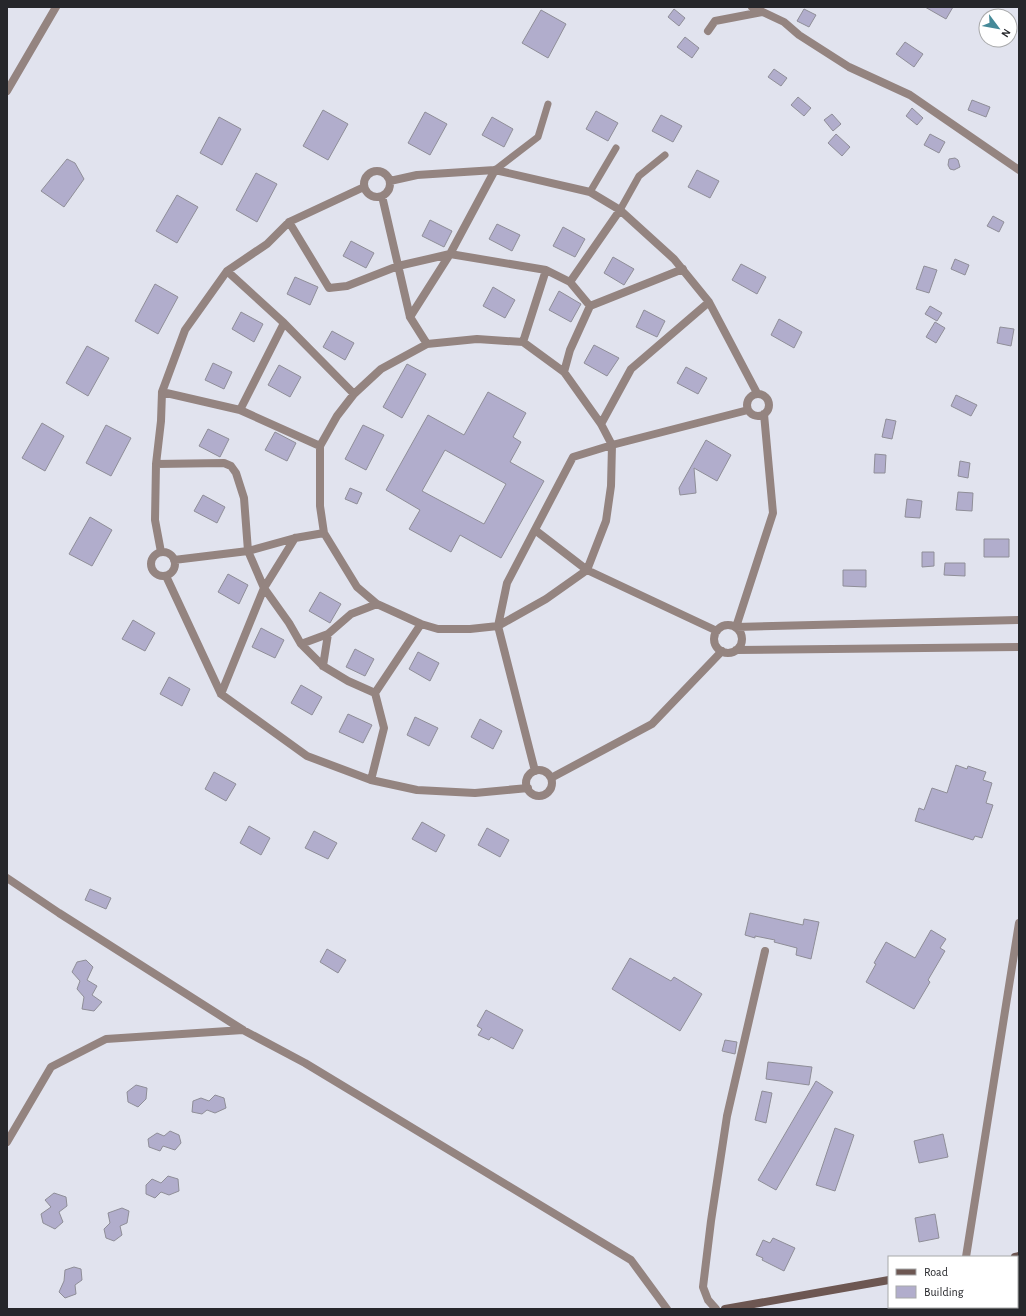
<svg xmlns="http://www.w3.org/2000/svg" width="1026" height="1316" font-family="'Alegreya Sans',sans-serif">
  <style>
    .building { fill: #b1adcc; stroke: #8f8e98; fill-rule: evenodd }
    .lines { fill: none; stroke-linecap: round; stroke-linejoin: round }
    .lane { stroke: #948480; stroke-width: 7 }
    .street { stroke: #948480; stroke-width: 8 }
    .secondary { stroke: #6d5752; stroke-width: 8 }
  </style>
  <rect width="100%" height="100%" fill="#e1e3ee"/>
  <path class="building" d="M925 7H953L946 19Z
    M674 9 685 18 679 26 668 17Z
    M804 9 816 15 809 27 797 21Z
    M541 10 566 24 548 58 522 43Z
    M685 37 699 48 692 58 677 47Z
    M905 42 923 54 914 67 896 54Z
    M774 69 787 78 781 86 768 77Z
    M798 97 811 108 804 116 791 105Z
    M972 100 990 107 986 117 968 110Z
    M912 108 923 118 917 125 906 116Z
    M323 110 348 124 328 160 303 146Z
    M596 111 618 123 608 141 586 129Z
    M425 112 447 124 430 155 408 143Z
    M832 114 841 124 833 131 824 120Z
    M661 115 682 126 673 142 652 131Z
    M219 117 241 129 222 165 200 153Z
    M492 117 513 129 504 147 482 135Z
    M836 134 850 147 842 156 828 143Z
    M930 134 945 142 939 153 924 145Z
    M67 159 75 163 84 179 64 207 41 191Z
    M949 159 955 158 958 160 960 167 954 170 950 169 948 165Z
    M697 170 719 181 710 198 688 187Z
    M256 173 277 184 257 222 236 210Z
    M177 195 198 207 177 243 156 231Z
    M993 216 1004 222 999 232 987 226Z
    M430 220 452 231 444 247 422 236Z
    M497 224 520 235 512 251 489 239Z
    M563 227 585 239 575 257 553 246Z
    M351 241 374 253 366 268 343 256Z
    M613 257 634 269 624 285 604 273Z
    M955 259 969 265 965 275 951 269Z
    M741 264 766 277 757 294 732 280Z
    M924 266 937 270 929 293 916 289Z
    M295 277 318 287 310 305 287 294Z
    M155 284 178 297 158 334 135 321Z
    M493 287 515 300 505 318 483 306Z
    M559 291 581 304 571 322 549 310Z
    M930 306 942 313 937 321 925 314Z
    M644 310 665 321 657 337 636 327Z
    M241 312 263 324 254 342 232 329Z
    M779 319 802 332 794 348 771 335Z
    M935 322 945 328 936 343 926 337Z
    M1000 327 1014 329 1011 346 997 343Z
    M332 331 354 343 345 360 323 347Z
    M594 345 619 358 607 376 584 363Z
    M87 346 109 358 88 396 66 383Z
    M213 363 232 372 224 389 205 380Z
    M407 364 426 374 402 418 383 407Z
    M279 365 301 377 290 397 268 385Z
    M686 367 707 378 698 394 677 383Z
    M488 392 526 413 513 437 521 442 510 462 544 481 501 558 460 535 451 552 409 529 420 510 386 490 428 415 464 435ZM445 450 506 484 484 524 422 491Z
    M956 395 977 405 971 416 951 406Z
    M886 419 896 421 892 439 882 437Z
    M42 423 64 436 45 471 22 458Z
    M106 425 131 438 111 476 86 463Z
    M363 425 384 435 366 470 345 459Z
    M208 429 229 439 220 457 199 446Z
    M275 432 296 443 287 461 265 450Z
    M706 440 731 455 717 481 694 468 696 493 680 495 679 488Z
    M875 454 886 455 885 473H874Z
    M960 461 970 463 968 478 958 476Z
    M350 488 362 493 357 504 345 499Z
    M958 492 973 493 972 511 956 510Z
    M203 495 225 507 217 523 194 511Z
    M907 499 922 501 920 518 905 517Z
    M90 517 112 530 92 566 69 554Z
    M984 539H1009V557H984Z
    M922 552H934V566L922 567Z
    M945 563H965V576L944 575Z
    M843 570H866V587L843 586Z
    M228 574 248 585 239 604 218 592Z
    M320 592 341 604 330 623 309 611Z
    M133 620 155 633 145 651 122 639Z
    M261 628 284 640 275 658 252 647Z
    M355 649 374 659 365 676 346 667Z
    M418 652 439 663 430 681 409 669Z
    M169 677 190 689 182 706 160 694Z
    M301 685 322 697 312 715 291 703Z
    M348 714 372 725 363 743 339 732Z
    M415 717 438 728 429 746 407 735Z
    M480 719 502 731 493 749 471 737Z
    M956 765 967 769 968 766 986 772 983 780 992 783 986 803 993 805 982 838 975 836 973 840 915 821 919 808 924 810 932 788 947 793Z
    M214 772 236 784 226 801 205 789Z
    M422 822 445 835 436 852 412 839Z
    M249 826 270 838 261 855 240 843Z
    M487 828 509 840 500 857 478 845Z
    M314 831 337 843 328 859 305 848Z
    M90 889 111 898 106 909 85 900Z
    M750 913 803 925 804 919 819 922 811 959 796 955 797 948 774 942 775 940 755 936V938L745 935Z
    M931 930 946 939 940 948 945 951 928 980 930 982 914 1009 866 982 876 964 874 963 886 942 915 958Z
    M327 949 346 960 338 973 320 962Z
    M630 958 671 981 674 977 702 994 680 1031 612 989Z
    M86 960 93 967 87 980 97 986 92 995 102 1002 94 1011 82 1009 84 997 77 989 80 981 72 972 77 962Z
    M486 1010 523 1030 513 1049 491 1037 489 1040 478 1035 482 1029 477 1026Z
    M725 1040 737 1042 735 1054 722 1051Z
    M768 1062 812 1067 809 1085 766 1079Z
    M816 1081 833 1092 776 1190 758 1180Z
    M136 1085 147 1088 146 1099 138 1107 128 1102 127 1092Z
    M762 1091 772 1093 766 1123 755 1120Z
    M215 1095 224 1098 226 1108 215 1113 207 1110 202 1114 192 1112 193 1101 201 1098 209 1101Z
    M835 1128 854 1135 835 1191 816 1185Z
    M170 1131 179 1135 181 1143 175 1150 163 1146 160 1151 149 1147 148 1139 157 1133 164 1136Z
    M943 1134 948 1157 919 1163 914 1141Z
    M168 1176 178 1179 179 1191 169 1195 161 1192 155 1198 146 1194V1185L152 1179 161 1183Z
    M54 1193 66 1197 67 1206 59 1212 63 1222 55 1229 43 1223 41 1214 51 1207 45 1200Z
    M122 1208 129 1211 127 1223 120 1226 122 1235 114 1241 106 1238 104 1229 110 1223 108 1213Z
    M935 1214 939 1238 919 1242 915 1218Z
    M773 1238 795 1248 784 1271 762 1260 763 1258 756 1255 763 1240 770 1243Z
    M74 1267 81 1269 82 1280 75 1285 76 1294 65 1298 59 1292 64 1281 65 1270Z"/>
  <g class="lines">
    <path class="lane" d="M495 170 538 137 548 104
      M590 192 616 148
      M620 210 639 176 665 155"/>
    <path class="street" d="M752 7 784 22 799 35 849 67 910 95 1019 170
      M708 31 715 21 762 12
      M7 91 56 7
      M364 184a13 13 0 1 1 26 0a13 13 0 1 1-26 0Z
      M390 181 417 175 495 170 590 192 620 210 674 259 709 302 757 393
      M382 196 410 317 427 344
      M289 222 329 288 347 286 398 266 450 254 546 270 570 282 590 306
      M227 271 284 323 354 394
      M570 282 620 210
      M410 317 450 254 495 170
      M477 339 523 342 564 372 601 424 612 445 611 486 606 521 587 570 546 599 498 626 470 629H438L421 624 377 604 357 587 324 533 320 506V446L337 416 354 394 381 369 427 344Z
      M523 342 546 270
      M564 372 570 350 590 306 683 269
      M162 392 240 410 284 323
      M747 405a11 11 0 1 1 22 0a11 11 0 1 1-22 0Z
      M240 410 320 446
      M764 414 773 513 736 627 1019 620
      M601 424 631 369 709 302
      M156 464 224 463 231 466 236 473 244 498 248 551 264 588 295 538
      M535 530 587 570 717 631
      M161 552 155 520 156 464 161 421 162 392 185 330 227 271 267 244 289 222 364 187
      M151 564a12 12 0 1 1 24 0a12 12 0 1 1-24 0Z
      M174 560 248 551 295 538 324 533
      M166 576 221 694 307 756 371 780 417 790 475 793 528 788
      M264 588 289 623 301 644 328 634 351 614 377 604
      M714 639a14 14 0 1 1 28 0a14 14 0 1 1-28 0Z
      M301 644 323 666 348 681 375 693 421 624
      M736 650 1019 647
      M323 666 328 634
      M221 694 264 588
      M526 783a13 13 0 1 1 26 0a13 13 0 1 1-26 0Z
      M535 771 498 626 507 583 573 457 612 445 748 410
      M551 778 652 724 722 651
      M371 780 384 728 375 693
      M7 878 59 913 243 1030 305 1063 631 1260 667 1309
      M7 1142 51 1067 106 1039 243 1030
      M966 1257 1019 923
      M716 1309 708 1300 703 1287 711 1221 727 1116 765 951
      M960 1309 961 1307"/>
    <path class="secondary" d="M1015 1257 1019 1256
      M725 1309 889 1280"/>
  </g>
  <rect width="1026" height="1316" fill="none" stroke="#26272b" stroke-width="16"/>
  <rect x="888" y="1256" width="130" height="52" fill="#ffffff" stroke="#a8a9aa"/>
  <rect x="896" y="1269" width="20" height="6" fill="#6d5752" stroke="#a8a9aa"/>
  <text x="924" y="1276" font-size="12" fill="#26272b">Road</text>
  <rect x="896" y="1286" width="20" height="12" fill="#b1adcc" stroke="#a8a9aa"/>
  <text x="924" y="1296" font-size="12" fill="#26272b">Building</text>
  <g transform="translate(998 28) rotate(122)"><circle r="19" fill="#ffffff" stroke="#a8a9aa"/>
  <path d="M0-3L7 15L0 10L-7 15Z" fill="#458998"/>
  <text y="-6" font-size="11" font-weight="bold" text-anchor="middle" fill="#26272b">N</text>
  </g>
</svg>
